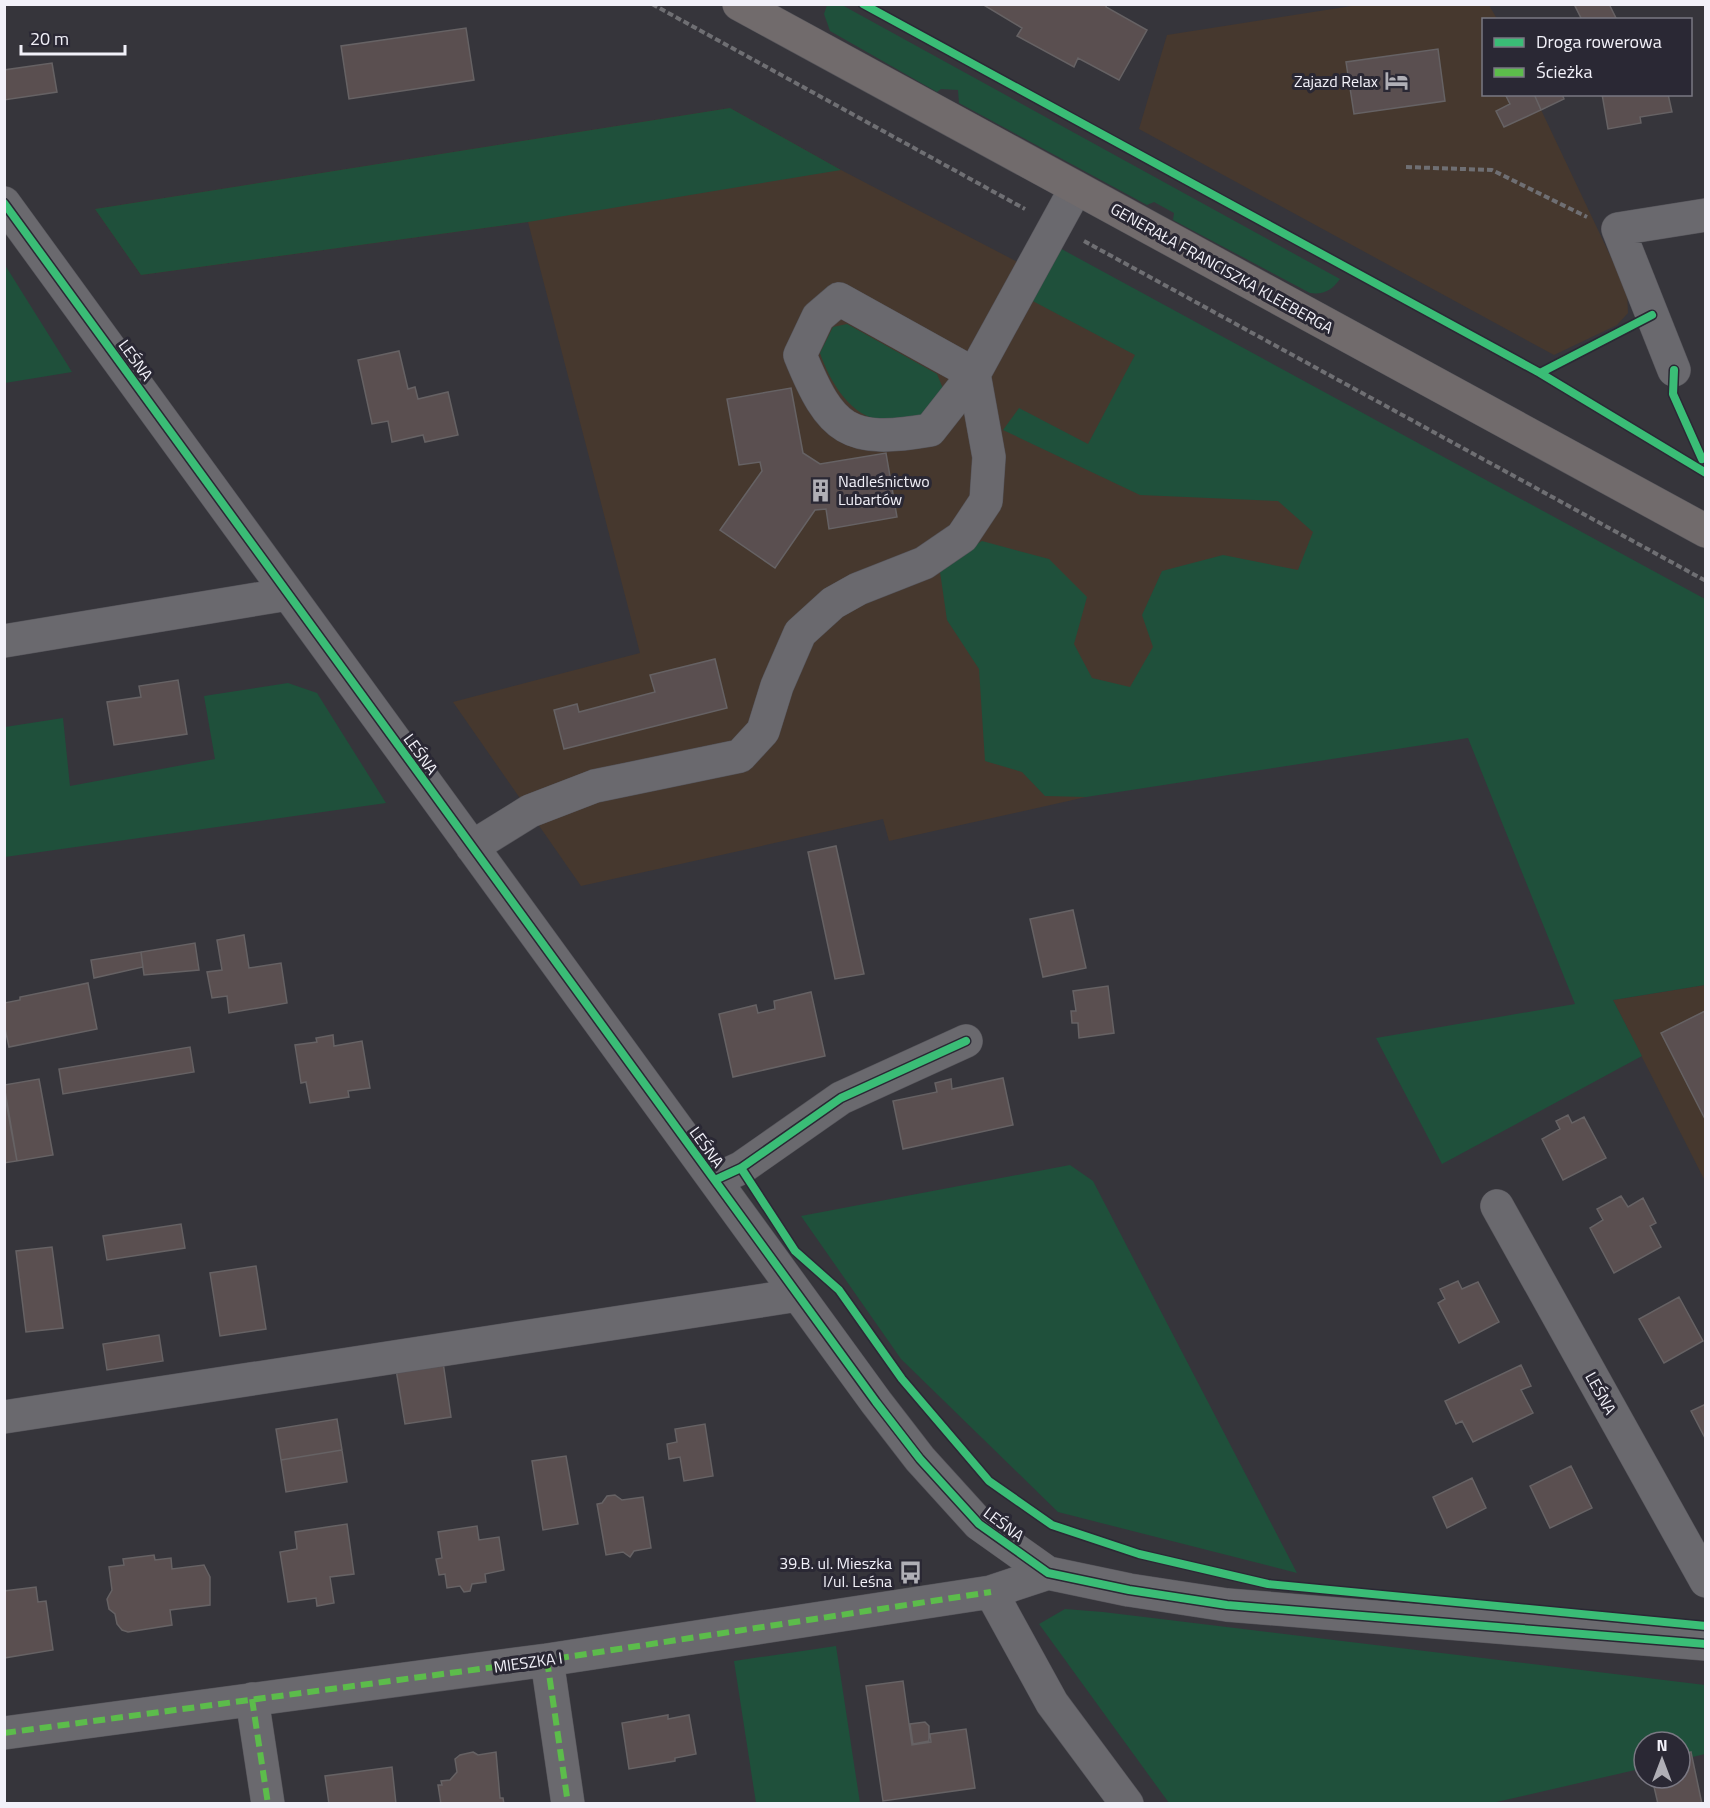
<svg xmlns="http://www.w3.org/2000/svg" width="1710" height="1808" font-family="'Titillium Web',sans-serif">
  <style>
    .commercial { fill: #46382e }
    .green { fill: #1f503b }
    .building { fill: #5a4f50; stroke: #666264; stroke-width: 1.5 }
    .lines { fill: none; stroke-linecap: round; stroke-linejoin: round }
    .minor-casing { stroke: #55545a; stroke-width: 34 }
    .major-casing { stroke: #55545a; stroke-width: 34 }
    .path { stroke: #6f6f73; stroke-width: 4; stroke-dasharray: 6 3; stroke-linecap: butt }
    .minor { stroke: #6a696e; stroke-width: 33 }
    .major { stroke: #716b6c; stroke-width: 33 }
    .quiet { stroke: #5cbc4b; stroke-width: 6; stroke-dasharray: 12 6; stroke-linecap: butt }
    .cycleway-casing { stroke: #2a2834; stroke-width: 11 }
    .cycleway { stroke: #3abd76; stroke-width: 8 }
    .labels { text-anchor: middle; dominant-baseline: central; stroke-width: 6; stroke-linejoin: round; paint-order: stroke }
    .poi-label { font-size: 16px; fill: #f2f1f9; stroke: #2a2834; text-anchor: end }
    .street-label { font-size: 16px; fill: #f2f1f9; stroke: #2a2834 }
  </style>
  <rect width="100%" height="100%" fill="#36353b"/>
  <path class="commercial" d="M1358 5H1489L1497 19 1484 20V94L1534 95 1627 291 1628 313 1617 325 1554 355 1139 129 1167 35Z
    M730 108 841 170 1031 269 1442 498 1086 797 889 841 883 819 581 886 453 702 640 653 528 222 141 275 95 209Z
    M1705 985V1181L1613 1000Z"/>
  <path class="green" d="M827 5H842L1340 279C1332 290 1324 295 1310 293L1173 220 1174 213 1154 202 1147 205 959 103 958 90 941 89 937 92 830 31 824 14Z
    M730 108 841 170 528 222 141 275 95 209Z
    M1056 246 1705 599V985L1613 1000 1642 1056 1442 1164 1376 1038 1575 1004 1468 738 1086 797 1045 796 1022 772 985 761 979 669 947 620 939 565 982 541 1049 559 1087 597 1074 644 1092 678 1130 687 1153 647 1142 615 1162 571 1223 555 1298 570 1313 532 1278 501 1140 495 1003 430 1019 408 1088 444 1135 355 1027 298Z
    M5 265 72 372 5 383Z
    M847 324 937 374 944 391 926 416C912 417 898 421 884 420 851 419 829 380 820 353L833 327Z
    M288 683 317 693 386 803 5 857V727L63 718 70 786 215 759 204 696Z
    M1070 1165 1093 1181 1297 1573 1058 1512 901 1359 801 1216Z
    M1065 1609 1103 1612 1705 1685V1754L1680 1760V1742H1644V1768L1492 1803H1169L1039 1624Z
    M836 1646 860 1803H756L734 1661Z"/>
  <path class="building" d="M982 4H1107L1106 7 1147 30 1119 80 1078 58 1074 67 1017 36 1022 28Z
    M1579 4H1609L1617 20H1582L1575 6Z
    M466 28 474 80 349 99 341 46Z
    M1438 49 1445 101 1354 114 1346 62Z
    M52 63 57 92 4 100V70Z
    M1505 94H1534L1541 110 1504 127 1496 111 1510 104Z
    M1534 94H1562L1564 99 1541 110Z
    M1602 94H1668L1672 112 1640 117 1641 123 1608 129Z
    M399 351 408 389 415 387 418 399 448 392 458 435 425 442 423 435 392 442 388 421 372 424 358 360Z
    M791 388 803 453 820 464 886 453 897 517 829 529 826 509 815 510 775 568 720 530 762 471 760 462 739 465 727 399Z
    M715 659 727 708 564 749 554 710 577 704 579 712 655 692 650 675Z
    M178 680 187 734 114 745 107 702 141 697 139 686Z
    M836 846 864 974 835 979 808 852Z
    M1073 910 1086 968 1043 977 1030 919Z
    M244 935 249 968 281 963 287 1003 229 1013 227 996 212 998 207 972 222 970 217 940Z
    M195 943 199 970 144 975 141 952Z
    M141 952 143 967 94 978 91 960Z
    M88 983 97 1029 9 1047 4 1024V1003L20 1000V997Z
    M1108 986 1114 1033 1079 1038 1078 1023H1072L1071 1011H1076L1073 991Z
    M811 992 825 1056 733 1077 719 1014 756 1005 758 1013 775 1009 774 1001Z
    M1705 1011H1706V1121L1661 1033Z
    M333 1035 334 1046 362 1041 370 1088 348 1091 349 1097 310 1103 306 1082 301 1083 295 1045 317 1042 316 1038Z
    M190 1047 194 1072 63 1094 59 1069Z
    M1003 1078 1013 1125 903 1149 893 1101 937 1092 935 1083 951 1079 952 1089Z
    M39 1079 53 1155 17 1161 4 1085Z
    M4 1091 17 1161 4 1163Z
    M1568 1115 1572 1123 1584 1117 1606 1158 1563 1180 1542 1139 1560 1129 1556 1121Z
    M1621 1196 1628 1207 1643 1198 1656 1223 1650 1226 1661 1247 1614 1273 1590 1228 1603 1220 1597 1209Z
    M181 1224 185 1248 107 1260 103 1236Z
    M52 1247 63 1328 26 1332 16 1251Z
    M256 1266 266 1329 220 1336 210 1273Z
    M1458 1281 1462 1289 1478 1282 1499 1322 1459 1343 1438 1303 1445 1299 1440 1289Z
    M1679 1297 1703 1341 1664 1363 1639 1319Z
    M159 1335 163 1361 107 1370 103 1344Z
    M442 1355 451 1417 405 1424 395 1363Z
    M1521 1365 1531 1386 1521 1390 1533 1413 1473 1442 1462 1421 1456 1424 1445 1401Z
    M1706 1404V1440L1691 1411Z
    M337 1419 342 1450 281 1460 276 1429Z
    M705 1424 713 1476 684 1481 680 1457 669 1459 667 1444 677 1442 675 1429Z
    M342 1450 347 1482 286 1492 281 1460Z
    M566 1456 578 1524 543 1530 532 1461Z
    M1571 1466 1592 1508 1550 1528 1530 1486Z
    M1472 1478 1486 1508 1447 1528 1433 1497Z
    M615 1495 622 1500 643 1497 651 1548 634 1551 630 1557 623 1552 606 1555 597 1504 602 1503 607 1496Z
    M347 1524 354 1574 330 1577 334 1603 317 1606 316 1598 288 1602 280 1552 297 1549 295 1532Z
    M477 1526 479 1540 499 1537 504 1570 485 1574 486 1582 472 1584 470 1591 464 1592 460 1586 447 1588 445 1574 439 1575 436 1559 442 1558 438 1532Z
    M154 1555 155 1560 171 1558 172 1569 204 1565 210 1577V1605L170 1610 172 1625 128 1632 122 1630 117 1624 115 1614 109 1609 107 1599 112 1590 109 1567 124 1565 123 1559Z
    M36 1587 38 1602 46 1601 53 1650 4 1658V1591Z
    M903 1681 912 1745 931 1742 930 1734 966 1729 975 1788 883 1801 866 1686Z
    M668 1715V1719L689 1715 696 1754 675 1758V1761L629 1769 622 1723Z
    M925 1722 929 1726V1741L913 1744 910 1724Z
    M473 1752 478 1755 496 1752 500 1798H503L504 1804H441L438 1785H442L441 1781 450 1780 457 1772 455 1759 460 1755Z
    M1691 1752 1702 1804H1658L1652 1778H1680V1755Z
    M392 1767 396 1804H329L325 1776Z"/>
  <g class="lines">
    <defs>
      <path id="minor" d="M4 203 876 1402 920 1459 979 1524 1048 1573 1129 1590 1227 1605 1706 1644
        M839 299 974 374 930 430C848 444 831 431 800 355L818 317Z
        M1674 370 1618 229 1706 215
        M4 641 288 594
        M472 847 530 811 595 786 740 756 763 731 777 686 800 633 833 603 858 589 924 563 962 537 986 501 989 457 974 374 1076 188
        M715 1180 741 1168 841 1098 966 1041
        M1497 1206 1706 1581
        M4 1417 798 1295
        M991 1592 1052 1703 1127 1804
        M547 1660 568 1804
        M252 1699 268 1804
        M4 1733 547 1660 991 1592 1048 1573"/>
      <path id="major" d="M739 4 1706 531"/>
    </defs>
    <use href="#minor" class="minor-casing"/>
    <use href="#major" class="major-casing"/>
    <path class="path" d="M652 4 1025 209
      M1406 167 1492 170 1587 217
      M1084 241 1706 581"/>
    <use href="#minor" class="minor"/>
    <use href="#major" class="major"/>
    <path class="quiet" d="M547 1660 568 1804
      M252 1699 268 1804
      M4 1733 547 1660 991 1592"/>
    <defs>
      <path id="cycleway" d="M863 4 1540 373 1706 473
        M4 203 876 1402 920 1459 979 1524 1048 1573 1129 1590 1227 1605 1706 1644
        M1674 370 1673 394 1702 459
        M1540 373 1652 315
        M741 1168 795 1251 839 1290 902 1379 989 1481 1052 1525 1139 1554 1268 1584 1706 1626
        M715 1180 741 1168 841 1098 966 1041"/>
    </defs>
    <use href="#cycleway" class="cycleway-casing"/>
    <use href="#cycleway" class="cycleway"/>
  </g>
  <defs>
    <symbol id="hotel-bare" viewBox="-9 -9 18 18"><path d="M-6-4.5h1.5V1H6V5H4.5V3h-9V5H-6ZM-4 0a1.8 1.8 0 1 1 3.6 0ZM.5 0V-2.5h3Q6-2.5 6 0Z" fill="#b0afb6" stroke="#2a2834" stroke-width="2.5" paint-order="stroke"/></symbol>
    <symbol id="building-bare" viewBox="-9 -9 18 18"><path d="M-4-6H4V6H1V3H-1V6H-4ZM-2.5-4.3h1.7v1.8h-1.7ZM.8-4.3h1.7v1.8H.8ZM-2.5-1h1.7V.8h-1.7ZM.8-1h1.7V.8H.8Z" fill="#b0afb6" stroke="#2a2834" stroke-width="2.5" paint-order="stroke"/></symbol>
    <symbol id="bus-bare" viewBox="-9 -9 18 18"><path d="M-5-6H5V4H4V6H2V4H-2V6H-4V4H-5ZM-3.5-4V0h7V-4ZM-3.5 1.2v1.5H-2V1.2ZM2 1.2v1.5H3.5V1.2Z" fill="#b0afb6" stroke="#2a2834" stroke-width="2.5" paint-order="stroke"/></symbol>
  </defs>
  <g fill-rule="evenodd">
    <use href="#hotel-bare" x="1380" y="64" width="33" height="33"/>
    <use href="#building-bare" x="804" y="474" width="33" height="33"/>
    <use href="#bus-bare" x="894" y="1556" width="33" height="33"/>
  </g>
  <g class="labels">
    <g class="poi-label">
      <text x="1378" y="81">Zajazd Relax</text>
      <text x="838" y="481" text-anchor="start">Nadleśnictwo<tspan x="838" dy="18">Lubartów</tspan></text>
      <text x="892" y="1563">39.B. ul. Mieszka<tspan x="892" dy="18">I/ul. Leśna</tspan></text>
    </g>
    <g class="street-label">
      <text transform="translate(1222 268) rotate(29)">GENERAŁA FRANCISZKA KLEEBERGA</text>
      <text transform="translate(136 360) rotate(54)">LEŚNA</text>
      <text transform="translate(421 754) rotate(54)">LEŚNA</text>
      <text transform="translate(707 1147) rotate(54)">LEŚNA</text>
      <text transform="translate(1601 1393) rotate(61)">LEŚNA</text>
      <text transform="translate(1004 1524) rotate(37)">LEŚNA</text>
      <text transform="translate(528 1662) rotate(-8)">MIESZKA I</text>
    </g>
  </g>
  <rect width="1710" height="1808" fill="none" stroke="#f2f1f9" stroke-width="12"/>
  <rect x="1482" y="18" width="210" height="78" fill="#2a2834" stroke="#7a7883" stroke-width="1.5"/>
  <rect x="1494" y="38" width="30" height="9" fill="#3abd76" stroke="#7a7883" stroke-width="1.5"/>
  <text x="1536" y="48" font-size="18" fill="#f2f1f9">Droga rowerowa</text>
  <rect x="1494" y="68" width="30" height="9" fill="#5cbc4b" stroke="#7a7883" stroke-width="1.5"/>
  <text x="1536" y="78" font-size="18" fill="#f2f1f9">Ścieżka</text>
  <g transform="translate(1662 1760)"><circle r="28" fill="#2a2834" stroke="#7a7883" stroke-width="1.5"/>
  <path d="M0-4.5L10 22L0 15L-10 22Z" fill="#b0afb6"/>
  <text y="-9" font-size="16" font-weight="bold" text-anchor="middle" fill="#f2f1f9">N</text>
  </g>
  <path d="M21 45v9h104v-9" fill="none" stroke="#f2f1f9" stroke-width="3"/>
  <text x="30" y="45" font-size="18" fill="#f2f1f9" stroke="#2a2834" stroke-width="4.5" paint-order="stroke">20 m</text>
</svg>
